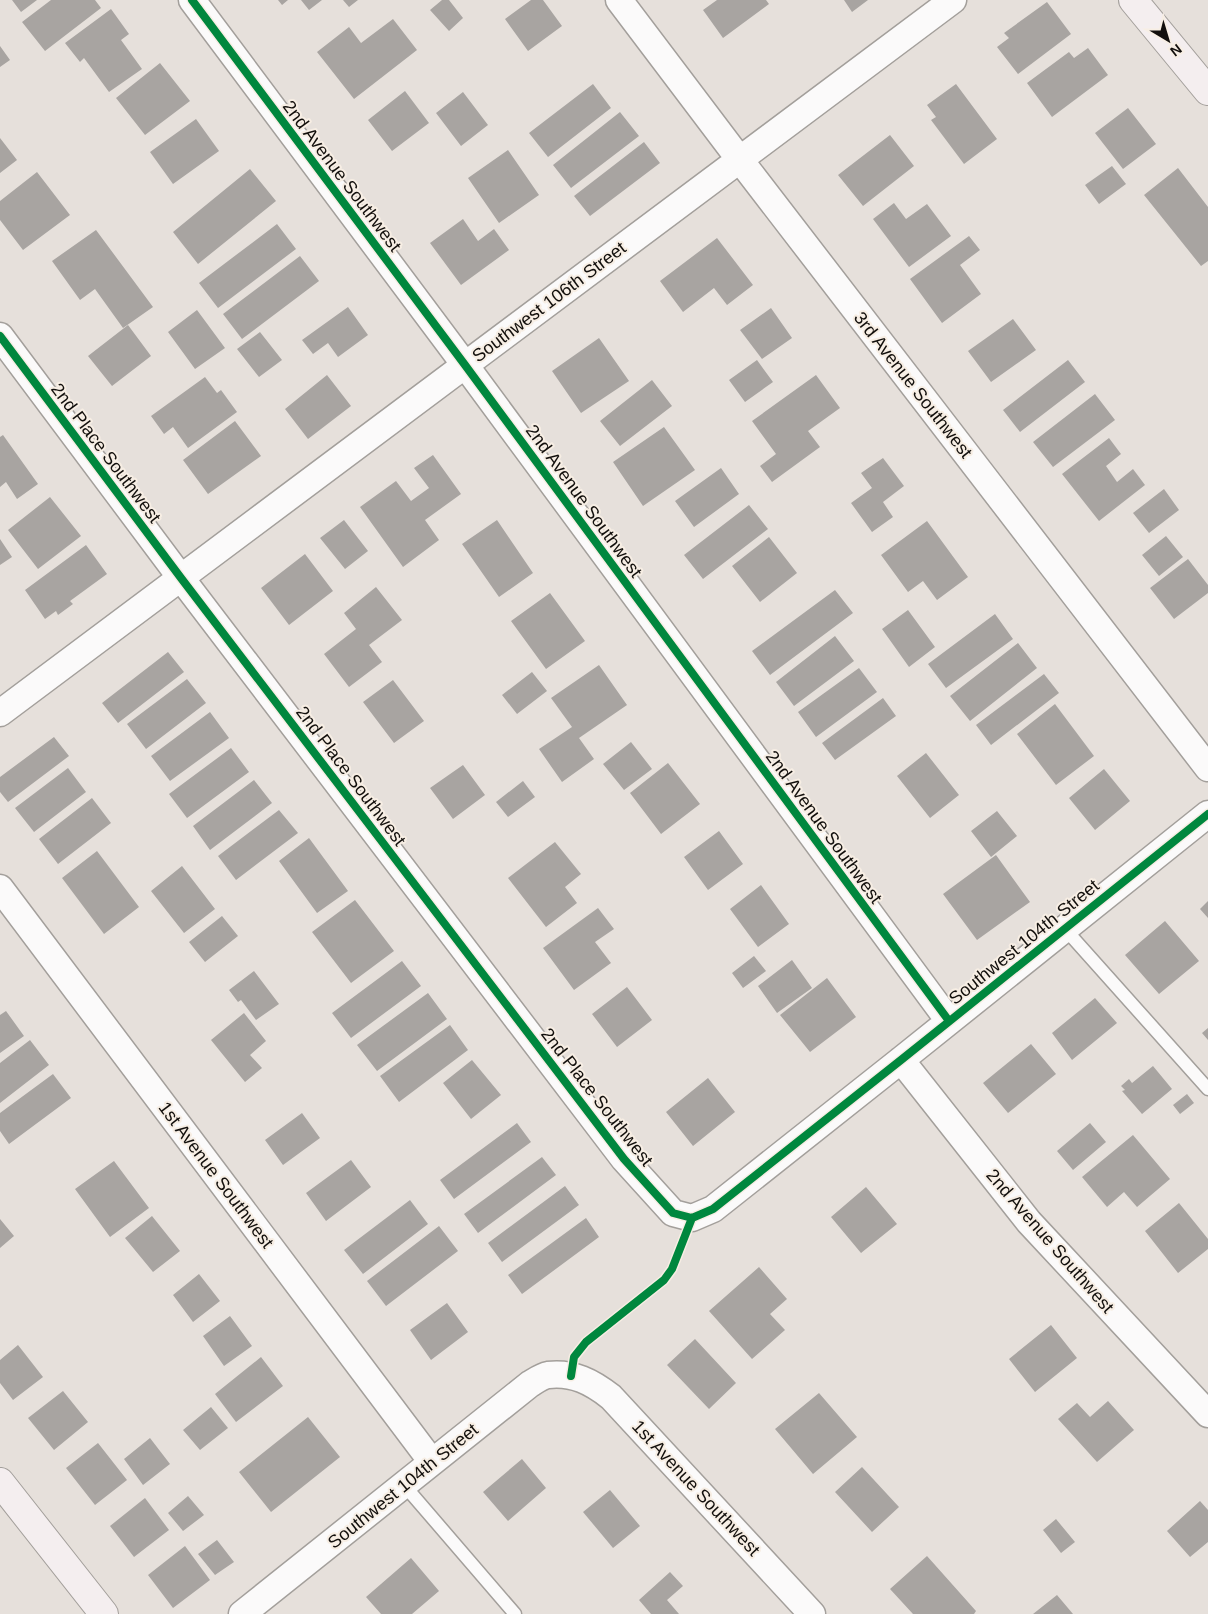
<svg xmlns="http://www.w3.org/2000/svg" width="1208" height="1614" font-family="Arial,sans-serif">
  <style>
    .building { fill: #a8a4a1 }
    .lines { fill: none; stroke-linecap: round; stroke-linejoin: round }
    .lane-casing { stroke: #a39f9b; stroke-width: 15 }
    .street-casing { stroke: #a39f9b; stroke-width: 29 }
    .secondary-casing { stroke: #a39f9b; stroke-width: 30 }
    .lane { stroke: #fbfafa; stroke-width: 12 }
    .street { stroke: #fbfafa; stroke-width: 26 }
    .secondary { stroke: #f4eeef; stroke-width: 28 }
    .cycleway-casing { stroke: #f7eee4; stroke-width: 11 }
    .cycleway { stroke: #00873e; stroke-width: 8 }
    .labels { text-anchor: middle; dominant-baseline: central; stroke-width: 4; stroke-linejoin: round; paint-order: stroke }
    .street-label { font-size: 18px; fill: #120f0c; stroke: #f7eee4 }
  </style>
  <rect width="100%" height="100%" fill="#e6e0db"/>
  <path class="building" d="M12 0H37L21 12Z
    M51 0H95L101 8 45 51 22 22Z
    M278 0H288L282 5Z
    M301 0H322L309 10Z
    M343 0H358L349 7Z
    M442 0H449L463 18 449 31 430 10Z
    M531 0H543L562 26 528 51 505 19Z
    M717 0H766L769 4 723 38 703 10Z
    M844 0H868L852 12Z
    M1047 2 1071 34 1018 74 997 47 1009 38 1004 33Z
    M111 9 129 34 121 40 142 69 109 92 84 58 80 62 65 43Z
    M393 19 417 50 354 99 317 52 349 27 361 43Z
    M0 46 10 60 0 67Z
    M1088 48 1108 75 1052 117 1027 83 1069 52 1074 58Z
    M160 63 190 101 145 135 116 98Z
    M593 84 611 108 548 157 529 133Z
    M956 84 997 139 964 164 931 120 936 117 927 105Z
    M405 91 429 123 392 151 368 120Z
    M463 92 488 125 461 146 436 113Z
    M1128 108 1156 144 1123 169 1095 133Z
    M620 112 639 136 571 188 553 165Z
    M196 119 219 151 173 184 150 152Z
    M890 135 914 166 863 206 838 175Z
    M0 138 17 160 0 173Z
    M644 142 660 163 590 216 574 196Z
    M508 150 539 195 499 223 468 178Z
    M1112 166 1126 184 1099 204 1085 185Z
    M1178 168 1208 207V261L1201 266 1144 195Z
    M250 169 276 201 198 264 173 232Z
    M37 172 70 215 23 250 0 220V201Z
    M894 203 906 219 927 204 951 236 909 267 873 219Z
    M463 219 478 241 494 229 509 250 461 285 430 243Z
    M277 224 296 249 218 308 199 283Z
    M96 230 153 307 123 328 95 289 80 300 52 261Z
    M969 236 980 250 960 265 981 294 942 323 910 279Z
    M717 238 753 285 727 305 714 288 683 312 660 281Z
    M300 256 319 281 242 339 223 314Z
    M348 307 368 335 338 357 328 343 313 354 302 340Z
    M771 308 792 338 762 359 740 330Z
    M197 310 225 348 195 369 168 332Z
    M1013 319 1036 350 991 382 968 351Z
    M128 325 151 356 112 386 88 356Z
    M260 332 282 360 259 377 237 349Z
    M599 338 629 381 581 413 552 371Z
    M757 360 773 382 745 402 729 380Z
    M1068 360 1085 382 1020 432 1003 410Z
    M327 375 351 406 308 439 285 409Z
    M816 375 840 408 808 431 820 447 772 482 760 466 776 454 752 421Z
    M205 377 217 393 221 390 237 412 188 448 173 427 164 434 151 416Z
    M652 380 672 406 620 446 600 421Z
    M1095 394 1115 420 1053 467 1033 442Z
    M235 421 261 456 208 494 183 460Z
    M664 427 695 470 643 506 613 462Z
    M3 435 38 484 17 499 6 482 0 487V437Z
    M1109 438 1121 454 1106 466 1117 482 1133 469 1145 485 1099 521 1062 474Z
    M433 455 461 494 425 520 439 540 403 567 360 507 396 481 411 501 429 488 414 468Z
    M883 458 904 486 883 502 893 517 872 532 851 503 872 488 861 473Z
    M721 468 739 494 694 527 675 501Z
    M1164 489 1179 510 1149 533 1133 513Z
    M50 497 81 536 38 569 8 530Z
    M749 505 768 529 703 579 684 555Z
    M344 520 368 551 345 569 320 538Z
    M497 520 533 573 499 597 462 544Z
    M927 521 968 577 937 600 923 581 908 592 881 555Z
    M1166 536 1183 557 1159 576 1142 555Z
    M769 537 797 573 760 602 732 566Z
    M0 539 12 557 0 565Z
    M86 545 107 574 70 601 73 604 58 615 56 611 45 619 25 590Z
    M305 554 333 591 289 625 261 588Z
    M1188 559 1208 585V593L1174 619 1150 588Z
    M376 587 402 620 369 645 382 662 349 687 324 654 356 629 344 613Z
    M835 590 853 613 770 675 752 651Z
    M550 593 585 641 546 669 511 621Z
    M908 610 935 647 909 667 882 629Z
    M995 614 1013 639 946 688 928 664Z
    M835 636 854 661 794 706 776 682Z
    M1018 643 1037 668 970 721 950 696Z
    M168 652 184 672 118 723 102 703Z
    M599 665 627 705 579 738 594 759 562 782 539 749 572 727 551 698Z
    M859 668 877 692 816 737 798 712Z
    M532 672 547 691 517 714 502 695Z
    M1044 674 1059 693 991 745 976 725Z
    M187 679 206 703 146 749 127 724Z
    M393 680 424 721 394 743 363 702Z
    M883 698 896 716 835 760 822 743Z
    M1055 704 1094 756 1056 785 1017 734Z
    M210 712 229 738 170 781 151 756Z
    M54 737 69 756 8 802 0 792V777Z
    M631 742 652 769 624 790 603 764Z
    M231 748 249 772 187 818 169 794Z
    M926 753 959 795 930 818 897 776Z
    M668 763 700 804 661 834 630 793Z
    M463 765 485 795 453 819 430 788Z
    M68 768 86 792 34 832 15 808Z
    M1104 769 1130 801 1095 830 1069 798Z
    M254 780 272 803 210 850 193 826Z
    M523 781 535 797 508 817 496 802Z
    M92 798 111 823 58 864 39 839Z
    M279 810 298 833 236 880 218 856Z
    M997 811 1017 836 991 857 971 831Z
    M719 831 743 864 708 890 684 857Z
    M309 838 348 891 317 913 279 861Z
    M555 842 581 874 565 887 577 903 546 927 508 878Z
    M97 851 139 907 104 934 62 878Z
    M996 855 1030 902 977 940 943 894Z
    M182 866 215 909 184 933 151 891Z
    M761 885 789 924 758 947 730 909Z
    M355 900 394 951 351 983 312 932Z
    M1208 901V918L1200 909Z
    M598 908 614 929 595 942 611 963 574 990 543 948Z
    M222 916 238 936 205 962 189 942Z
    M1165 921 1199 961 1159 994 1125 955Z
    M754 956 766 971 743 988 732 973Z
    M792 960 812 988 777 1013 758 986Z
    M402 961 421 986 351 1038 332 1013Z
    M254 971 279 1004 256 1020 241 1000 238 1002 229 990Z
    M827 978 856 1017 810 1052 780 1015Z
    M627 987 652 1020 617 1047 592 1014Z
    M428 993 447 1019 377 1071 357 1045Z
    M1095 998 1117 1023 1072 1060 1052 1033Z
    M6 1011 24 1036 0 1053V1015Z
    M244 1013 266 1041 250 1055 262 1068 245 1082 211 1040Z
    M450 1025 468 1050 399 1102 380 1076Z
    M1208 1028V1040L1202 1033Z
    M30 1040 49 1065 0 1103V1063Z
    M1031 1044 1056 1074 1008 1113 983 1083Z
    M472 1060 501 1095 471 1119 443 1083Z
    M1153 1066 1172 1089 1142 1114 1122 1091 1125 1090 1121 1086 1129 1079 1132 1083Z
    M53 1074 71 1098 9 1144 0 1131V1113Z
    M708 1078 735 1112 693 1146 666 1112Z
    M1187 1094 1194 1103 1180 1114 1173 1105Z
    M302 1113 320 1138 283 1165 265 1140Z
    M517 1123 531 1142 454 1199 440 1180Z
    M1090 1123 1106 1142 1073 1170 1057 1151Z
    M1133 1135 1170 1179 1137 1207 1124 1192 1107 1207 1082 1177Z
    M542 1157 556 1175 478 1233 464 1214Z
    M351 1160 371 1187 326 1221 306 1193Z
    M114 1161 149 1208 110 1237 75 1189Z
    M565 1186 579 1205 502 1262 488 1243Z
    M866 1187 897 1224 861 1253 831 1217Z
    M410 1200 428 1224 363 1274 344 1250Z
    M1179 1203 1208 1239V1249L1178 1273 1145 1231Z
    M152 1216 180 1251 153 1272 125 1238Z
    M586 1218 599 1237 522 1294 508 1275Z
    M0 1219 14 1236 0 1248Z
    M439 1226 458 1251 386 1306 367 1281Z
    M759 1267 787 1299 770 1314 785 1330 752 1359 709 1311Z
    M199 1274 220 1301 193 1322 173 1295Z
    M447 1303 468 1332 431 1360 410 1330Z
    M230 1316 252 1346 224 1366 203 1336Z
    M1051 1325 1077 1358 1035 1392 1009 1359Z
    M695 1339 736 1383 709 1409 667 1365Z
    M18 1345 43 1377 13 1400 0 1383V1360Z
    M261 1357 283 1386 236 1422 215 1394Z
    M63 1391 88 1422 54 1450 28 1418Z
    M819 1393 857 1437 813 1474 775 1429Z
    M1108 1401 1134 1430 1097 1462 1058 1419 1077 1403 1090 1417Z
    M211 1407 228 1428 200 1450 183 1430Z
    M308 1417 340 1457 271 1512 239 1472Z
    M150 1438 170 1464 143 1485 124 1459Z
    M98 1443 127 1480 95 1505 66 1468Z
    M522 1459 546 1488 508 1521 483 1492Z
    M862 1467 899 1507 872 1532 835 1492Z
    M610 1490 640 1526 613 1548 583 1512Z
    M188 1496 204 1515 183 1531 168 1513Z
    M145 1498 169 1530 134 1557 110 1526Z
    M1200 1501 1208 1510V1542L1190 1557 1167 1531Z
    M1056 1519 1075 1542 1061 1553 1043 1530Z
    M217 1540 234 1562 215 1575 198 1554Z
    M185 1546 210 1580 173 1608 148 1575Z
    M927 1556 976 1611 974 1614H913L890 1589Z
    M411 1558 439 1591 412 1614H381L366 1597Z
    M670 1572 683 1586 667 1600 679 1614H651L639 1600Z
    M1057 1595 1073 1614H1033Z"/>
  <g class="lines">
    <defs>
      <path id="lane" d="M1065 929 1208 1089
        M404 1485 515 1614"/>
      <path id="street" d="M192 0 465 365 949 1021
        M619 0 740 160 1208 768
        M0 336 181 578 624 1159 673 1213 692 1218 713 1209 901 1060 1208 814
        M0 713 953 0
        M0 888 432 1462
        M901 1060 1029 1222 1208 1414
        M242 1614 530 1384C535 1381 542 1376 548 1375 573 1372 592 1382 611 1397L812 1614"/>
      <path id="secondary" d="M1133 0 1208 91
        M0 1482 104 1614"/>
    </defs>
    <use href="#lane" class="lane-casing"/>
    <use href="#street" class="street-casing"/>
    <use href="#secondary" class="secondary-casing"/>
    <use href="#lane" class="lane"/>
    <use href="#street" class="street"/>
    <use href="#secondary" class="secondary"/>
    <defs>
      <path id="cycleway" d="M192 0 465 365 949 1021
        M0 336 181 578 624 1159 673 1213 692 1218
        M692 1218 713 1209 901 1060 1208 814
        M571 1376 574 1357 586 1342 664 1280 672 1269 692 1218"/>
    </defs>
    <use href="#cycleway" class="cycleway-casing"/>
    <use href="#cycleway" class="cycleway"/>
  </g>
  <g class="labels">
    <g class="street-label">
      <text transform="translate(342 176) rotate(53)">2nd Avenue Southwest</text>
      <text transform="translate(549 302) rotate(-37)">Southwest 106th Street</text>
      <text transform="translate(913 385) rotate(52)">3rd Avenue Southwest</text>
      <text transform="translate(106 453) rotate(53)">2nd Place Southwest</text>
      <text transform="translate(584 501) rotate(54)">2nd Avenue Southwest</text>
      <text transform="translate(351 776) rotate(53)">2nd Place Southwest</text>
      <text transform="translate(824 827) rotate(54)">2nd Avenue Southwest</text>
      <text transform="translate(1024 942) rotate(-39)">Southwest 104th Street</text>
      <text transform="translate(597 1097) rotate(52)">2nd Place Southwest</text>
      <text transform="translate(216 1175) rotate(53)">1st Avenue Southwest</text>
      <text transform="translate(1050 1241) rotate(49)">2nd Avenue Southwest</text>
      <text transform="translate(403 1486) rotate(-39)">Southwest 104th Street</text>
      <text transform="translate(696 1488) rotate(47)">1st Avenue Southwest</text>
    </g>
  </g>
  <g transform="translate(1168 40) rotate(142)" stroke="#f7eee4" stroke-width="4" paint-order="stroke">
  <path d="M0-4L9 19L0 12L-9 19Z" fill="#120f0c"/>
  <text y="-8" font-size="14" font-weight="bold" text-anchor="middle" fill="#120f0c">N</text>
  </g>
</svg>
